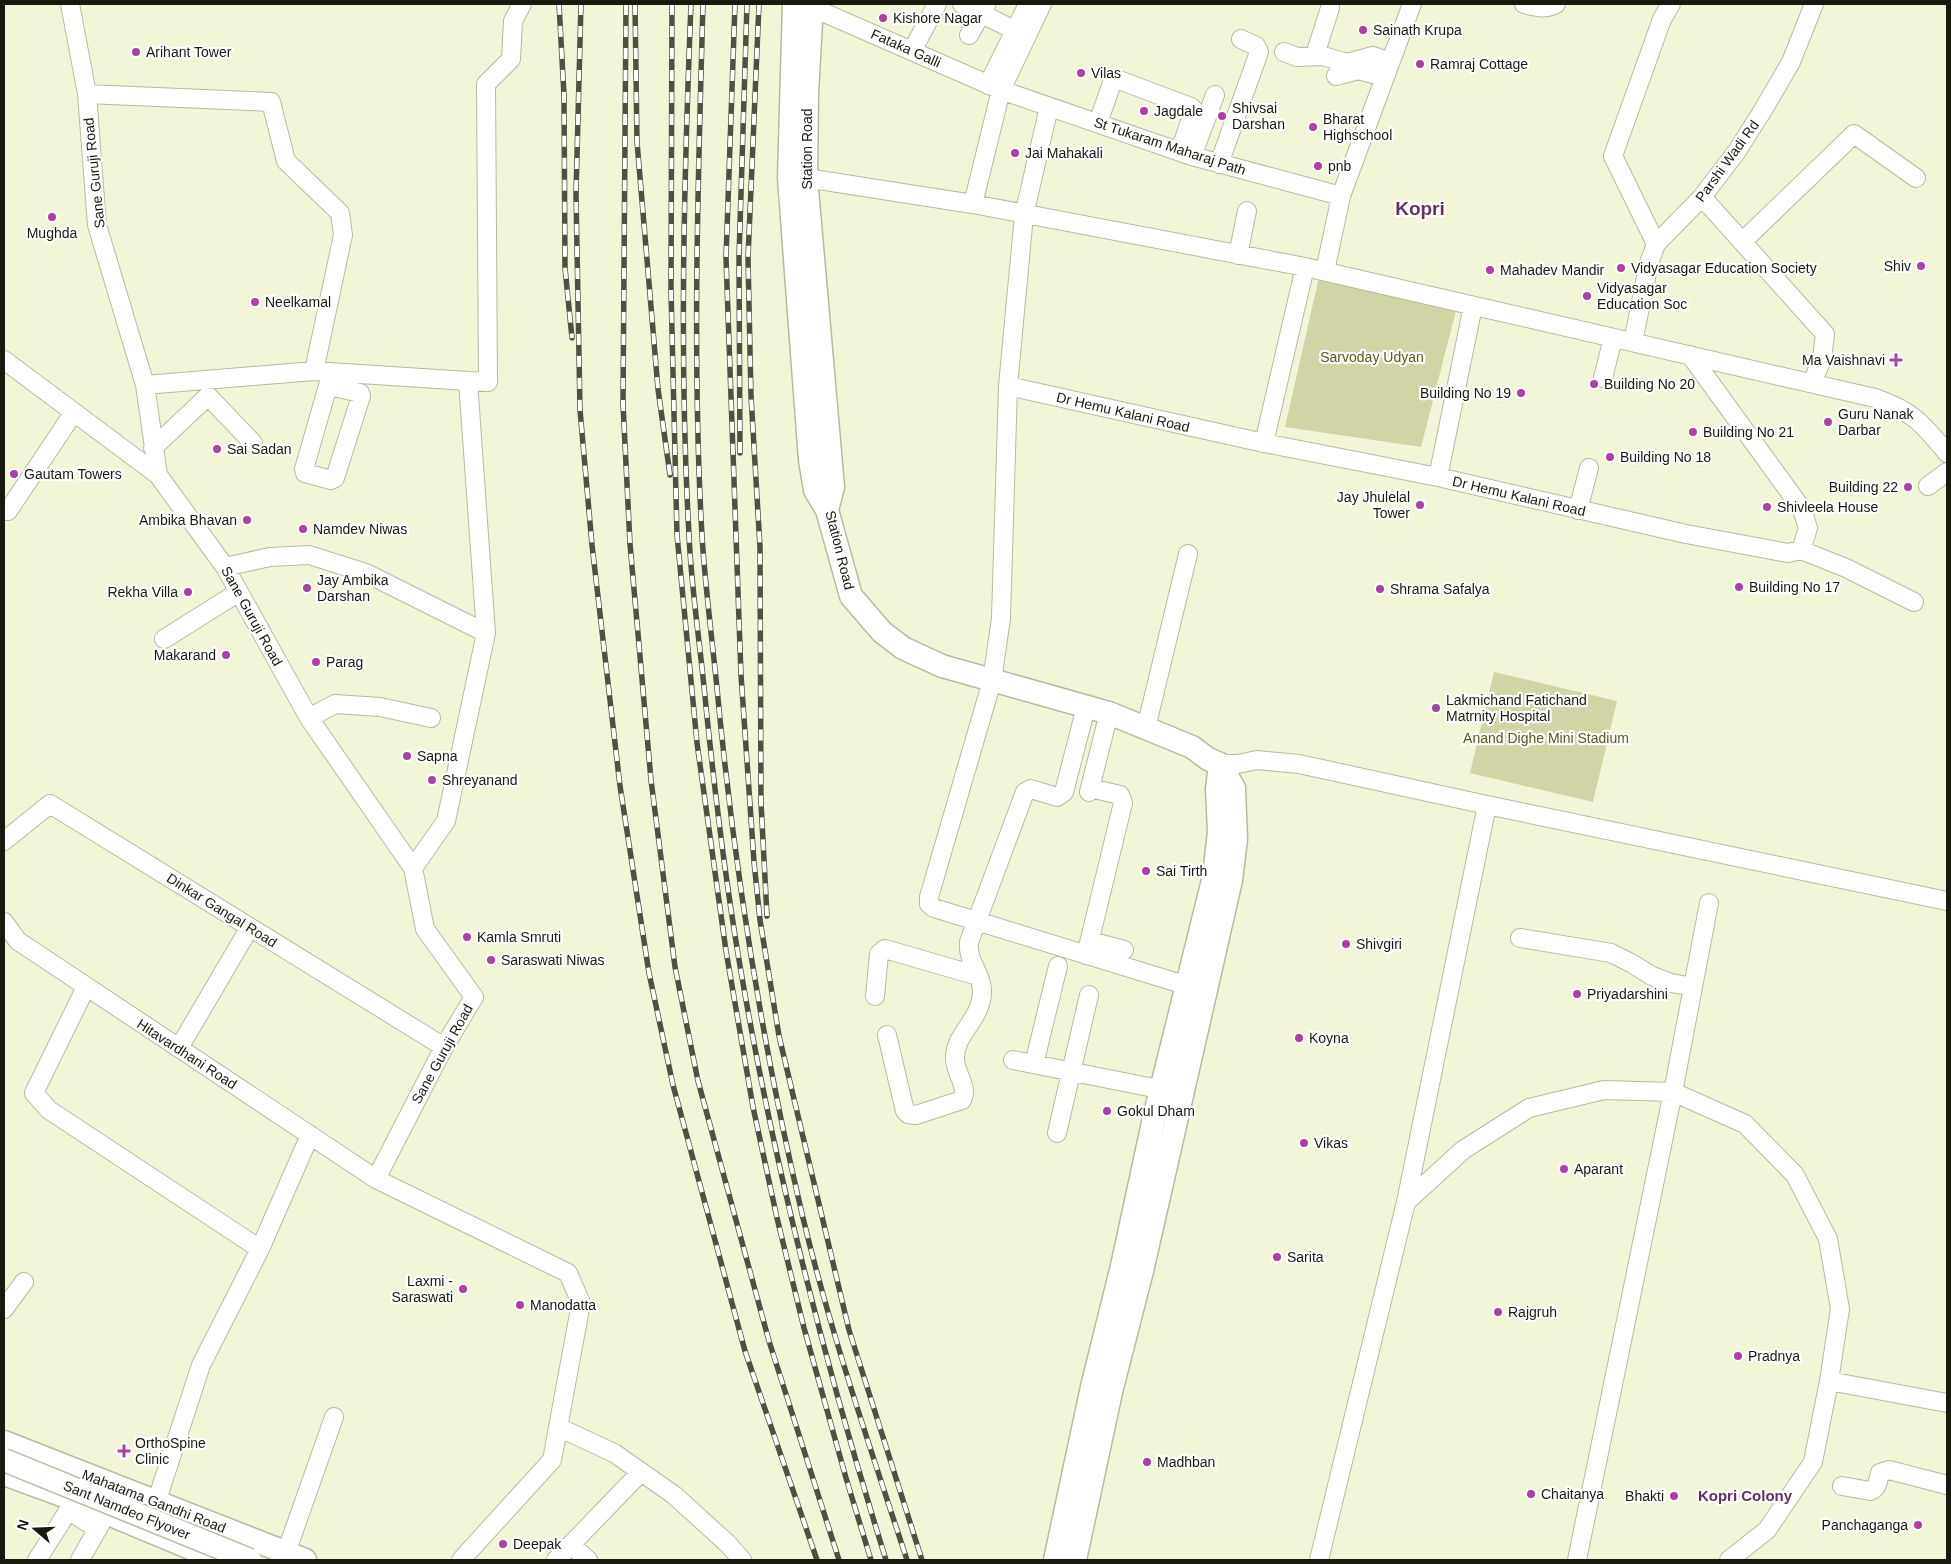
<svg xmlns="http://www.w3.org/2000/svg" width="1951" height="1564" font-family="Arial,sans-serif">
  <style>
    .green { fill: #d1d4a4 }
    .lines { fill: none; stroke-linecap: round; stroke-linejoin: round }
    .minor-casing { stroke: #b8baa0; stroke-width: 20 }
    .major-casing { stroke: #b8baa0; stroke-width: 25 }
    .minor { stroke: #fff; stroke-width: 18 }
    .major { stroke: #fff; stroke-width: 22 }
    .rail-casing { stroke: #4f4f42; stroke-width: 5.5 }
    .rail { stroke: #fff; stroke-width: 4; stroke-dasharray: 11; stroke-linecap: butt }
    .major-bridge-casing { stroke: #b8baa0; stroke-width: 25; stroke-linecap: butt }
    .major-bridge { stroke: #fff; stroke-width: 22 }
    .poi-dot { fill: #ab41a3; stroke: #fff; stroke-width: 2 }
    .labels { text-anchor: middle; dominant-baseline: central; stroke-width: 4.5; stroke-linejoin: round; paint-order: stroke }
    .poi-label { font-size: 14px; fill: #191910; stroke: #fff; text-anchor: start }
    .street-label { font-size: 14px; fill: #191910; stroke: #fff }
    .park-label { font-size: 14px; fill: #58591a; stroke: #fff }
    .neighbourhood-label { font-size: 15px; font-weight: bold; fill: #653160; stroke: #fff }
    .district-label { font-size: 19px; font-weight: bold; fill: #653160; stroke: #fff }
  </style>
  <rect width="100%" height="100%" fill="#f3f5d9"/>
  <path class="green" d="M1319 277 1458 303 1421 447 1285 427Z
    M1494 672 1617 701 1593 802 1470 773Z"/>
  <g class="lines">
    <defs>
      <path id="minor" d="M70 4 87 94 97 225 145 385 158 475 225 567 309 718 413 868 425 929 474 997 444 1047 376 1179
        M962 4 1024 35
        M1524 4C1536 7 1544 10 1556 4
        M801 5 811 7 1001 90 1192 156 1341 196
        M969 35 986 5
        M912 51 937 4
        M1284 52 1297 57 1323 56 1347 63 1373 56 1390 62
        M1315 55 1330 8
        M1336 76 1358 70 1385 77
        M988 85 1028 4
        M87 94 271 102 286 161 340 213 343 235 314 371
        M1049 107 1024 215 1008 386 1001 618 992 681 929 897V904L934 908 1198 989
        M1098 123 1112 83 1119 80 1191 107 1194 110 1180 151
        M1192 156 1215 95
        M1219 164 1259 52 1256 46 1241 39
        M794 178H806L973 204 1305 267 1875 398C1911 410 1923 424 1947 453
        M1702 197 1825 334 1822 359 1812 383
        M973 204 1001 90 1042 4
        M1742 242 1854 134 1916 178
        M1656 244 1613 156 1662 19 1671 4
        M1238 255 1247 211
        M1325 271 1341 196 1412 4
        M1633 342 1649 263 1656 244 1702 197 1737 151 1763 110 1791 62 1814 4
        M4 360 158 475
        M1603 378 1613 338
        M145 385 314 371 468 381
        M329 386 360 393 361 396 335 478 331 480 305 473 304 469 332 372
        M1008 386 1264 443 1438 477 1686 534 1788 553 1801 550 1808 528 1802 509 1690 355
        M1264 443 1305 267
        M153 448 208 396 253 443
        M1438 477 1473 306
        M1928 486 1947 472
        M1578 510 1589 468
        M4 511H8L74 412
        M1801 550 1846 568 1914 602
        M225 567 270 557 309 555 366 573 486 633
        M164 639 239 592
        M309 718 335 704 380 707 431 718
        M1146 728 1188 554
        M1220 764H1238L1257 760 1299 764 1487 805 1947 901
        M1089 792 1109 713
        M4 841 50 804 444 1047
        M413 868 446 821 486 633 468 381 488 382 486 84 511 59 513 21 522 4
        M4 922 18 941 376 1179 568 1273 581 1303 552 1460 461 1560
        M1520 938 1611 953 1631 963 1652 976 1671 983 1693 987
        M1090 941 1124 950
        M1086 955 1123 803 1120 795 1090 788
        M86 987 34 1093 49 1110 260 1249
        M875 996 879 954 885 949 978 976
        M887 1035 905 1111 908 1114 916 1115 962 1100C969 1087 955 1073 955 1059 954 1034 981 1020 982 993 983 974 967 963 969 942L1025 792 1031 789 1057 797 1064 792 1086 707
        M179 1048 250 927
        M1013 1060 1174 1092
        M1034 1064 1058 966
        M1057 1133 1089 995
        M1406 1202 1463 1150 1529 1108 1604 1090 1673 1092 1745 1124 1795 1175 1828 1239 1840 1309 1829 1381 1813 1462 1767 1530 1729 1560
        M4 1309 24 1282
        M1829 1381 1947 1403
        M558 1427 614 1453 674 1495 728 1544 742 1560
        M1842 1486 1870 1491C1878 1489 1878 1480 1880 1473L1889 1470 1947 1485
        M69 1511 98 1529
        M154 1512 156 1503 201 1365 260 1249 310 1135
        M571 1545 588 1560
        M286 1553 334 1417
        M37 1560 75 1500
        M80 1560 106 1514
        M556 1560 641 1472
        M1319 1560 1406 1202 1487 805
        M1577 1560 1673 1092 1709 903"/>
      <path id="major" d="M794 4 789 178 810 460 815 490 827 510
        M812 4 807 93 806 178 833 487 827 510 851 596 882 632 903 648 942 666 1109 713 1192 747 1208 759 1220 764
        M4 1442 305 1560
        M4 1474 75 1500 219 1560
        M1055 1560 1092 1387 1122 1266 1154 1118 1214 876 1219 832 1217 789 1220 764
        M1075 1560 1111 1392 1142 1271 1231 880 1236 839 1234 788 1220 764"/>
    </defs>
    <use href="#minor" class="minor-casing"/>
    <use href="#major" class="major-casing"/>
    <use href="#minor" class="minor"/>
    <use href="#major" class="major"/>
    <defs>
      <path id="rail" d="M559 4 564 95 565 268 572 338
        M581 4 576 194 580 410 592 545 620 786 649 973 673 1085 745 1351 817 1560
        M626 4 623 404 630 544 651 780 675 967 698 1081 769 1341 839 1560
        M635 4 637 142 658 389 670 475
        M672 4 671 291 677 535 697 743 726 951 753 1107 777 1218 804 1328 846 1478 871 1560
        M691 4C684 181 679 358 689 535 691 582 698 630 703 677 713 779 725 882 743 983 777 1179 827 1371 886 1560
        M703 4C698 181 692 359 702 536 705 583 711 631 716 678 733 860 761 1041 803 1218 831 1334 870 1447 907 1560
        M735 4 726 258 741 675 754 862 760 920 779 1036 849 1330 922 1560
        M759 4 748 258 751 396 760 547 761 803 767 916
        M740 453 739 257 747 4"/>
    </defs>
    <use href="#rail" class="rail-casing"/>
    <use href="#rail" class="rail"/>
    <defs>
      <path id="major-bridge" d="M4 1460 250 1560"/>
    </defs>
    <use href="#major-bridge" class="major-bridge-casing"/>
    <use href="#major-bridge" class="major-bridge"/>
  </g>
  <g class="poi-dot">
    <circle cx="883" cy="18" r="5"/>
    <circle cx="1363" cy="30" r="5"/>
    <circle cx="136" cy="52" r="5"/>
    <circle cx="1420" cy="64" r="5"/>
    <circle cx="1081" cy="73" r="5"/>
    <circle cx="1144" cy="111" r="5"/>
    <circle cx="1222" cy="116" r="5"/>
    <circle cx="1313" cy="127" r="5"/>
    <circle cx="1015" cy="153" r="5"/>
    <circle cx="1318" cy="166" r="5"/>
    <circle cx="52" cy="217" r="5"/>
    <circle cx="1921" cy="266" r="5"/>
    <circle cx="1621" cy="268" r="5"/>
    <circle cx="1490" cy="270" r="5"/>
    <circle cx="1587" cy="296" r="5"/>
    <circle cx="255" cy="302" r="5"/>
    <path d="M1893.5 352.5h5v5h5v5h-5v5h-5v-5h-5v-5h5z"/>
    <circle cx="1594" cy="384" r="5"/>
    <circle cx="1521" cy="393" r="5"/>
    <circle cx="1828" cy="422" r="5"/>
    <circle cx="1693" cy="432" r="5"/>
    <circle cx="217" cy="449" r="5"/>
    <circle cx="1610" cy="457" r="5"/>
    <circle cx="14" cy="474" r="5"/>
    <circle cx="1908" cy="487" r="5"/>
    <circle cx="1420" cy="505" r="5"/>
    <circle cx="1767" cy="507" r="5"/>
    <circle cx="247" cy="520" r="5"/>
    <circle cx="303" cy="529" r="5"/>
    <circle cx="1739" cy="587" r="5"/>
    <circle cx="307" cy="588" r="5"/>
    <circle cx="1380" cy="589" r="5"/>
    <circle cx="188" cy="592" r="5"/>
    <circle cx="226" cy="655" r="5"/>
    <circle cx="316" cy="662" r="5"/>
    <circle cx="1436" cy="708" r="5"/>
    <circle cx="407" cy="756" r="5"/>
    <circle cx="432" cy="780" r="5"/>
    <circle cx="1146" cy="871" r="5"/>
    <circle cx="467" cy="937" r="5"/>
    <circle cx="1346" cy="944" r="5"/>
    <circle cx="491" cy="960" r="5"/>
    <circle cx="1577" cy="994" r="5"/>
    <circle cx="1299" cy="1038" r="5"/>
    <circle cx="1107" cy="1111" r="5"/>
    <circle cx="1304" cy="1143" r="5"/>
    <circle cx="1564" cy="1169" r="5"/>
    <circle cx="1277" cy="1257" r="5"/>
    <circle cx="463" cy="1289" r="5"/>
    <circle cx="520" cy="1305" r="5"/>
    <circle cx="1498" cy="1312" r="5"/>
    <circle cx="1738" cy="1356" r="5"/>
    <path d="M121.5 1443.5h5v5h5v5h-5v5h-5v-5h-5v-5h5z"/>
    <circle cx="1147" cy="1462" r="5"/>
    <circle cx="1531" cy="1494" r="5"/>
    <circle cx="1674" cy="1496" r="5"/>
    <circle cx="1918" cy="1525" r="5"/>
    <circle cx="503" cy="1544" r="5"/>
  </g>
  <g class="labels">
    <g class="poi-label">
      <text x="893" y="18">Kishore Nagar</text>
      <text x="1373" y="30">Sainath Krupa</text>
      <text x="146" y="52">Arihant Tower</text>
      <text x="1430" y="64">Ramraj Cottage</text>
      <text x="1091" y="73">Vilas</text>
      <text x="1232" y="108">Shivsai<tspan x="1232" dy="16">Darshan</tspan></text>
      <text x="1154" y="111">Jagdale</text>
      <text x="1323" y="119">Bharat<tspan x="1323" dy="16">Highschool</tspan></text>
      <text x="1025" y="153">Jai Mahakali</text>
      <text x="1328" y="166">pnb</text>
      <text x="52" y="233" text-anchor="middle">Mughda</text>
      <text x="1911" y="266" text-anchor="end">Shiv</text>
      <text x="1631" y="268">Vidyasagar Education Society</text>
      <text x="1500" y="270">Mahadev Mandir</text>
      <text x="1597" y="288">Vidyasagar<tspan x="1597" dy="16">Education Soc</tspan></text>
      <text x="265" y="302">Neelkamal</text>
      <text x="1885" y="360" text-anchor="end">Ma Vaishnavi</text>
      <text x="1604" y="384">Building No 20</text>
      <text x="1511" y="393" text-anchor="end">Building No 19</text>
      <text x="1838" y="414">Guru Nanak<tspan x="1838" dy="16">Darbar</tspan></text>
      <text x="1703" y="432">Building No 21</text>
      <text x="227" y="449">Sai Sadan</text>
      <text x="1620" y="457">Building No 18</text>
      <text x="24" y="474">Gautam Towers</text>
      <text x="1898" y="487" text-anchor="end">Building 22</text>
      <text x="1410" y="497" text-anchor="end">Jay Jhulelal<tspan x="1410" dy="16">Tower</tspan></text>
      <text x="1777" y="507">Shivleela House</text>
      <text x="237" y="520" text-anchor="end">Ambika Bhavan</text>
      <text x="313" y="529">Namdev Niwas</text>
      <text x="317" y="580">Jay Ambika<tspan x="317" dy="16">Darshan</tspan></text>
      <text x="1749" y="587">Building No 17</text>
      <text x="1390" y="589">Shrama Safalya</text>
      <text x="178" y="592" text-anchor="end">Rekha Villa</text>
      <text x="216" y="655" text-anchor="end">Makarand</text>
      <text x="326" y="662">Parag</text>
      <text x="1446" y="700">Lakmichand Fatichand<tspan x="1446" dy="16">Matrnity Hospital</tspan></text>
      <text x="417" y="756">Sapna</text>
      <text x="442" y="780">Shreyanand</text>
      <text x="1156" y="871">Sai Tirth</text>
      <text x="477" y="937">Kamla Smruti</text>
      <text x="1356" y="944">Shivgiri</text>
      <text x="501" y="960">Saraswati Niwas</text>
      <text x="1587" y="994">Priyadarshini</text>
      <text x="1309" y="1038">Koyna</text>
      <text x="1117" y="1111">Gokul Dham</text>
      <text x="1314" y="1143">Vikas</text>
      <text x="1574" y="1169">Aparant</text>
      <text x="1287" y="1257">Sarita</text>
      <text x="453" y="1281" text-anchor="end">Laxmi -<tspan x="453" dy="16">Saraswati</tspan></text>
      <text x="530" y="1305">Manodatta</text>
      <text x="1508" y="1312">Rajgruh</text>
      <text x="1748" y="1356">Pradnya</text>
      <text x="135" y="1443">OrthoSpine<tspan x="135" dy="16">Clinic</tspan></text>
      <text x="1157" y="1462">Madhban</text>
      <text x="1541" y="1494">Chaitanya</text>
      <text x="1664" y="1496" text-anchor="end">Bhakti</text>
      <text x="1908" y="1525" text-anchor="end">Panchaganga</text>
      <text x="513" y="1544">Deepak</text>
    </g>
    <g class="street-label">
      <text transform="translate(906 48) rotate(24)">Fataka Galli</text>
      <text transform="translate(1170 146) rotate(18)">St Tukaram Maharaj Path</text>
      <text transform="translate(807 149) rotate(-90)">Station Road</text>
      <text transform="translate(1727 161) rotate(-54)">Parshi Wadi Rd</text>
      <text transform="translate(94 173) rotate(-96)">Sane Guruji Road</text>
      <text transform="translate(1123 412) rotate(13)">Dr Hemu Kalani Road</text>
      <text transform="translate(1519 496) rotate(13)">Dr Hemu Kalani Road</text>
      <text transform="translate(840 550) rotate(76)">Station Road</text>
      <text transform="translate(252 616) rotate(61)">Sane Guruji Road</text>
      <text transform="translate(222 910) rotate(32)">Dinkar Gangal Road</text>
      <text transform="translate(187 1054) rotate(33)">Hitavardhani Road</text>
      <text transform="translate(442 1054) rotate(-61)">Sane Guruji Road</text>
      <text transform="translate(154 1501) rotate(21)">Mahatama Gandhi Road</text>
      <text transform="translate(127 1510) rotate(22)">Sant Namdeo Flyover</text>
    </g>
    <g class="park-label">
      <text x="1372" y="357">Sarvoday Udyan</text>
      <text x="1546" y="738">Anand Dighe Mini Stadium</text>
    </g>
    <g class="neighbourhood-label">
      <text x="1745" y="1495">Kopri Colony</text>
    </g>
    <g class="district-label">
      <text x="1420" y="208">Kopri</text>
    </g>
  </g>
  <rect width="1951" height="1564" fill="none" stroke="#191910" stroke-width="10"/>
  <g transform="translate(35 1529) rotate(289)" stroke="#ffffff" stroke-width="4" paint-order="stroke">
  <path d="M0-4L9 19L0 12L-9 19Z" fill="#191910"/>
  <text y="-8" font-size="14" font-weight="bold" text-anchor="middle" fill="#191910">N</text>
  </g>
</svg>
